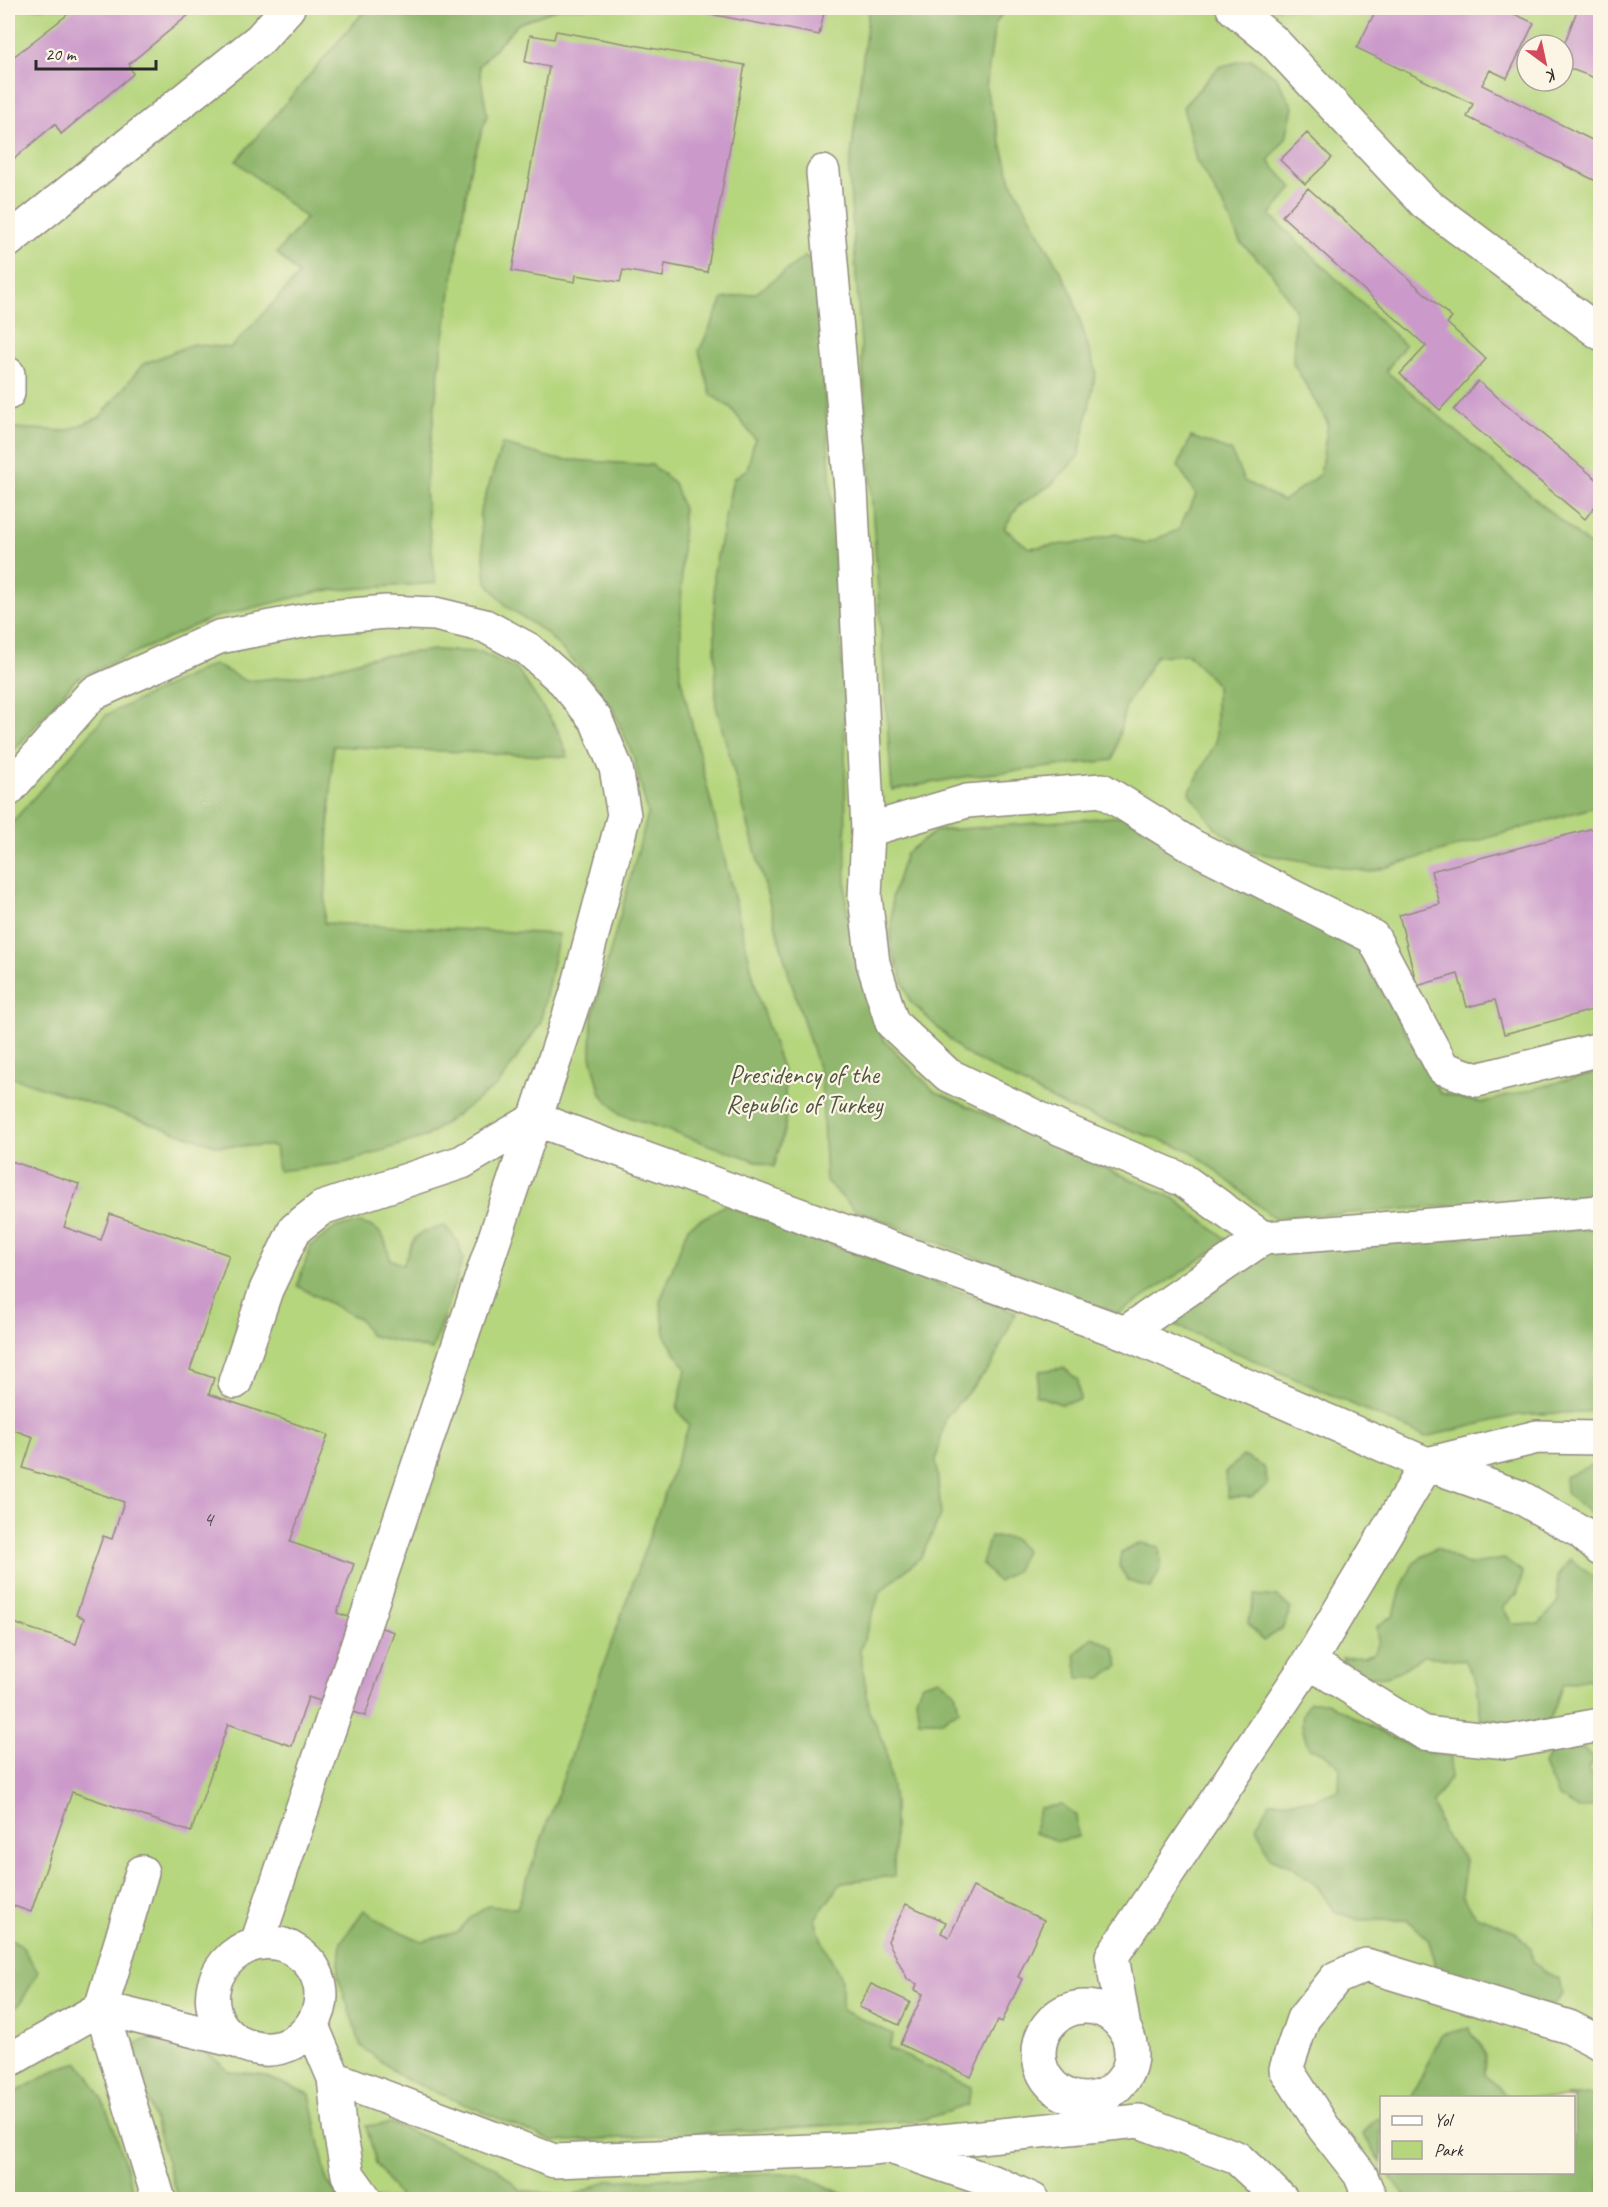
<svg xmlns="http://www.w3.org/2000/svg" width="1608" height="2207" font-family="Caveat,sans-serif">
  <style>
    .green { fill: #b6d67e; stroke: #708054; stroke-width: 1.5; fill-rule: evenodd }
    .forest { fill: #90b76d; stroke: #5e714c; stroke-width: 1.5 }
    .building { fill: #cb9aca }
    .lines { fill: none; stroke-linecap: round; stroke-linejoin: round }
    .minor-casing { stroke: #928a7e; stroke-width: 36 }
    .minor { stroke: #fff; stroke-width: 33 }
    .labels { text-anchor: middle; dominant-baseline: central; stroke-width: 4.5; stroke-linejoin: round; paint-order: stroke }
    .number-label { font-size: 22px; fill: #534753 }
    .park-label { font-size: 26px; fill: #4e5640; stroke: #fcf5e5 }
  </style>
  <rect width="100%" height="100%" fill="#fcf5e5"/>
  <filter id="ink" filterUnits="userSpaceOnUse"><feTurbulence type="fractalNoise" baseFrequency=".0167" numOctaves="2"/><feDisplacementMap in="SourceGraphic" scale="12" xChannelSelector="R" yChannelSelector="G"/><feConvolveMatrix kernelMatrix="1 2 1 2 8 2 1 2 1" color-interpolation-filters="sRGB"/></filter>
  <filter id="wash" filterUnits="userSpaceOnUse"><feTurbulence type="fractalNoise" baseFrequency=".008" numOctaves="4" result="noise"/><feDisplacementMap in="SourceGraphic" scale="24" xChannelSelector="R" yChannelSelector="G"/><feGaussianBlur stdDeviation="1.35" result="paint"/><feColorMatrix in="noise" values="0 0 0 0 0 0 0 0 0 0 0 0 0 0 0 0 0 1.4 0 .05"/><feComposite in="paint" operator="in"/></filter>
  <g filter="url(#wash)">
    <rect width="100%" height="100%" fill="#f8e8d1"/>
    <path class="green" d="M8 8H1600V2199H8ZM1527 45H1563V81H1527ZM1382 2098H1574V2172H1382Z"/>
    <path class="forest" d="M367 8H559L518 24 479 66 487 115 470 170 440 362 425 492 436 583 321 591 212 618 76 679 8 757V434L13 428 66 431 100 417 143 364 193 344 231 348 299 275 277 253 306 218 236 161Z
      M869 8H1006L995 24 986 88 1011 181 1071 291 1096 372 1079 456 1051 485 1019 505 1004 528 1029 548 1084 542 1116 534 1144 544 1178 530 1196 495 1178 466 1191 437 1231 451 1244 481 1283 501 1320 474 1328 423 1293 363 1295 309 1271 272 1240 242 1225 208 1196 160 1183 107 1219 67 1250 59 1276 77 1293 107 1286 138 1268 161 1293 188 1270 215 1405 345 1386 371 1589 545 1600 540V811L1598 806 1370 872 1250 852 1215 828 1189 793 1216 742V684L1188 654 1156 656 1126 705 1113 760 969 776 892 790 849 173Z
      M806 256 813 264 818 288 845 705 846 903 859 973 884 1040 934 1091 1175 1199 1228 1241 1118 1314 854 1209 826 1181 821 1077 789 975 716 706 714 571 733 479 747 469 755 439 730 407 711 395 699 351 723 299 756 293Z
      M502 444 555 459 652 465 674 483 683 509 680 675 759 1000 785 1077V1128L774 1167 620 1114 601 1094 591 1056 592 1018 648 814 634 758 613 710 585 673 546 633 506 606 486 581 480 513Z
      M434 650 481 652 518 670 557 729 568 757 333 746 324 923 559 934 540 1024 499 1084 427 1136 345 1163 278 1171 275 1146H218L8 1076V827L106 715 214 664 246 681 306 675 373 657Z
      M1124 816 1360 952 1440 1093 1481 1103 1600 1071V1196L1274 1218 1191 1151 1068 1108 964 1053 910 1001 891 947 892 896 906 853 936 831Z
      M725 1205 1016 1312 991 1366 946 1417 936 1459 941 1515 921 1557 880 1592 860 1651 870 1713 886 1749 894 1802V1876L842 1882 815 1919 822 1941 842 1980V2010L893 2034 888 2048 971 2087 968 2105 922 2120 554 2142 403 2078 361 2046 338 1976 341 1942 364 1910 386 1925 422 1941 458 1932 471 1917 488 1906 517 1908 689 1425 677 1409 686 1369 666 1338 660 1302 688 1227Z
      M360 1223C384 1229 385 1237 390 1259L403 1265C415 1234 412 1234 445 1226L458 1242 463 1259 432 1350 369 1335 361 1320 297 1286 311 1246 337 1227Z
      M1600 1228V1411L1518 1415 1425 1437 1171 1323 1264 1251Z
      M1064 1368 1078 1380 1080 1400 1061 1404 1035 1395 1040 1371Z
      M1243 1456 1264 1467 1268 1485 1251 1497H1228L1225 1473Z
      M1593 1464 1600 1466V1521L1566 1493 1565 1477Z
      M990 1536 1012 1538 1025 1550 1016 1570 998 1582 982 1564Z
      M1141 1543 1159 1547 1161 1567 1151 1588 1128 1581 1119 1566 1121 1552Z
      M1436 1548 1468 1565 1504 1559 1523 1573 1517 1594 1503 1608 1513 1625 1539 1624 1558 1603 1557 1577 1570 1559 1600 1582V1687L1588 1679 1563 1684 1549 1722 1522 1725 1481 1719 1477 1684 1464 1660 1423 1656C1393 1676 1386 1682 1350 1672L1342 1658 1363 1657 1375 1653 1379 1641 1377 1626 1394 1615 1402 1586 1414 1562Z
      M1255 1595 1278 1597 1291 1609 1282 1629 1263 1641 1248 1623Z
      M1093 1637 1114 1648 1119 1666 1101 1678H1078L1075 1654Z
      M939 1679 955 1692 959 1710 942 1721H919L916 1698 922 1684Z
      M1309 1702H1327L1388 1736 1430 1753 1451 1756 1450 1778 1433 1803 1442 1832 1466 1861 1461 1895 1476 1916 1516 1931 1531 1949 1533 1961 1544 1972 1559 1978 1562 1993 1553 2005H1532L1437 1975C1432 1943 1433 1941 1407 1920H1359L1334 1911 1317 1886 1290 1866 1270 1858 1256 1826 1270 1802 1313 1800 1339 1790 1340 1767 1324 1753 1309 1748C1302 1731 1298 1718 1309 1702Z
      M1568 1745 1583 1749 1595 1760 1588 1769 1597 1782 1595 1805 1579 1809 1558 1796 1544 1765 1554 1746Z
      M1062 1805 1076 1816 1078 1837 1059 1841 1034 1833 1039 1808Z
      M8 1937 21 1945 38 1972 20 2004 8 2012Z
      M1469 2028 1486 2054 1485 2074 1508 2097H1412L1441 2035Z
      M155 2037 193 2041 230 2072 259 2074 310 2094 327 2181 340 2199H178L137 2062 136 2043Z
      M78 2062C109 2098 122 2154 135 2199H8V2097L59 2068Z
      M1600 2094V2199H1406L1388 2173 1574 2172V2098L1564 2097Z
      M1381 2118H1382L1381 2162 1363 2134 1376 2119Z
      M391 2123 497 2168 520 2190 573 2196 607 2181 799 2173 853 2199H400L376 2163 366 2126Z"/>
    <g id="blocks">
      <path class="building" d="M76 8H197L129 64 133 74 61 134 55 124 8 164V61Z
        M710 8H825L819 35 709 14Z
        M1377 8H1501L1534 23 1507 78 1490 70 1482 85 1600 144V183L1467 117 1473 104 1357 48Z
        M1578 8H1600V80L1563 66V47Z
        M556 31 745 65 707 272 665 264 663 277 623 270 620 282 576 275 575 282 512 271 549 67 525 62 530 35 554 39Z
        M1307 133 1332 158 1305 184 1280 160Z
        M1308 188 1452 318 1447 323 1486 359 1440 410 1400 374 1426 346 1282 216Z
        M1478 381 1600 482V500L1585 519 1454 410Z
        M1594 828 1600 851V1008L1504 1034 1495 1000 1467 1007 1458 974 1417 986 1399 915 1440 904 1431 871Z
        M8 1160 79 1184 64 1227 101 1240 110 1214 229 1255 190 1370 214 1378 209 1394 328 1435 290 1542 354 1564 337 1613 394 1632 365 1716 308 1697 292 1746 228 1724 191 1832 72 1792 31 1912 8 1904V1621L76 1644 84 1618 76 1615 103 1536 112 1539 124 1502 23 1468 33 1437 8 1428Z
        M973 1887 1044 1920 1018 1977 1022 1979 1002 2022 998 2020 971 2077 900 2044 923 1994 915 1990 917 1984 908 1980 888 1941 906 1904 946 1922 941 1933 949 1937Z
        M871 1984 910 2002 899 2025 859 2007Z"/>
    </g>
  </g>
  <g filter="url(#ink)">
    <use href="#blocks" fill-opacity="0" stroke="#928a7e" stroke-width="1.5"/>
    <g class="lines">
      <defs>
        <path id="minor" d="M1233 8 1273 41 1425 203 1600 333
          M823 172 851 489 868 830
          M8 241 260 39 288 8
          M8 374V393
          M8 790 92 694 219 637 318 618 386 612 435 614 485 626 528 649 564 681 596 720 616 768 624 815 576 995 535 1119 462 1162 322 1208 295 1229 266 1290 235 1382
          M1263 1238 1183 1180 1061 1129 948 1075 892 1023 873 963 865 897 868 830 967 801 1102 790 1192 846 1373 937 1443 1068 1477 1080 1600 1049
          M1125 1333 1263 1238 1600 1212
          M1600 1438 1537 1437 1427 1464 1520 1497 1581 1532 1600 1549
          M1309 1662 1424 1733 1507 1742 1600 1725
          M142 1872 101 2008 159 2200
          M257 1943 535 1119 1125 1333 1427 1464 1309 1662 1112 1956 1124 2028
          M1039 2053a46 46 0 1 1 92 0a46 46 0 1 1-92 0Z
          M312 2026 334 2078 554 2161 862 2149 1139 2121 1237 2158 1282 2200
          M8 2061 101 2008 236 2041C304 2076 352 1989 297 1952 253 1921 194 1972 218 2021 222 2029 229 2035 236 2041
          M334 2078 339 2126 348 2175 366 2200
          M896 2149 996 2183 1033 2200
          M1371 2200 1360 2174 1324 2128 1286 2069 1303 2019 1336 1978 1366 1965 1569 2027 1600 2043"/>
      </defs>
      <use href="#minor" class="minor-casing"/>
      <use href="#minor" class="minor"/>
    </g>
  </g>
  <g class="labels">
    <g class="number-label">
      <text x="208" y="1519">4</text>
    </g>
    <g class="park-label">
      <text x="804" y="1074">Presidency of the<tspan x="804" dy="30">Republic of Turkey</tspan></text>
    </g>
  </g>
  <rect width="1608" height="2207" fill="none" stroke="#fcf5e5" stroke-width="30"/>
  <rect x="1380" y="2096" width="195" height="78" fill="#fcf5e5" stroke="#a8a49b" stroke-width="1.5"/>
  <rect x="1392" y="2116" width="30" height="9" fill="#ffffff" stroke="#a8a49b" stroke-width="1.5"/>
  <text x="1434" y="2126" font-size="18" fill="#2b2b2b">Yol</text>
  <rect x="1392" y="2141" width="30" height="18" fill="#b6d67e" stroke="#a8a49b" stroke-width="1.5"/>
  <text x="1434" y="2156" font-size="18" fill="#2b2b2b">Park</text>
  <g transform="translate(1545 63) rotate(147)"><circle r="28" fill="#fcf5e5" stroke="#a8a49b" stroke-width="1.5"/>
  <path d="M0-4.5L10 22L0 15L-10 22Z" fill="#d1495b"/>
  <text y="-9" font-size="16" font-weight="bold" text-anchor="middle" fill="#2b2b2b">K</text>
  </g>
  <path d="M36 60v9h120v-9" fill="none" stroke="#2b2b2b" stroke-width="3"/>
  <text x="45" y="60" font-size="18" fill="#2b2b2b" stroke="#fcf5e5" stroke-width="4.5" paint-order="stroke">20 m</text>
</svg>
